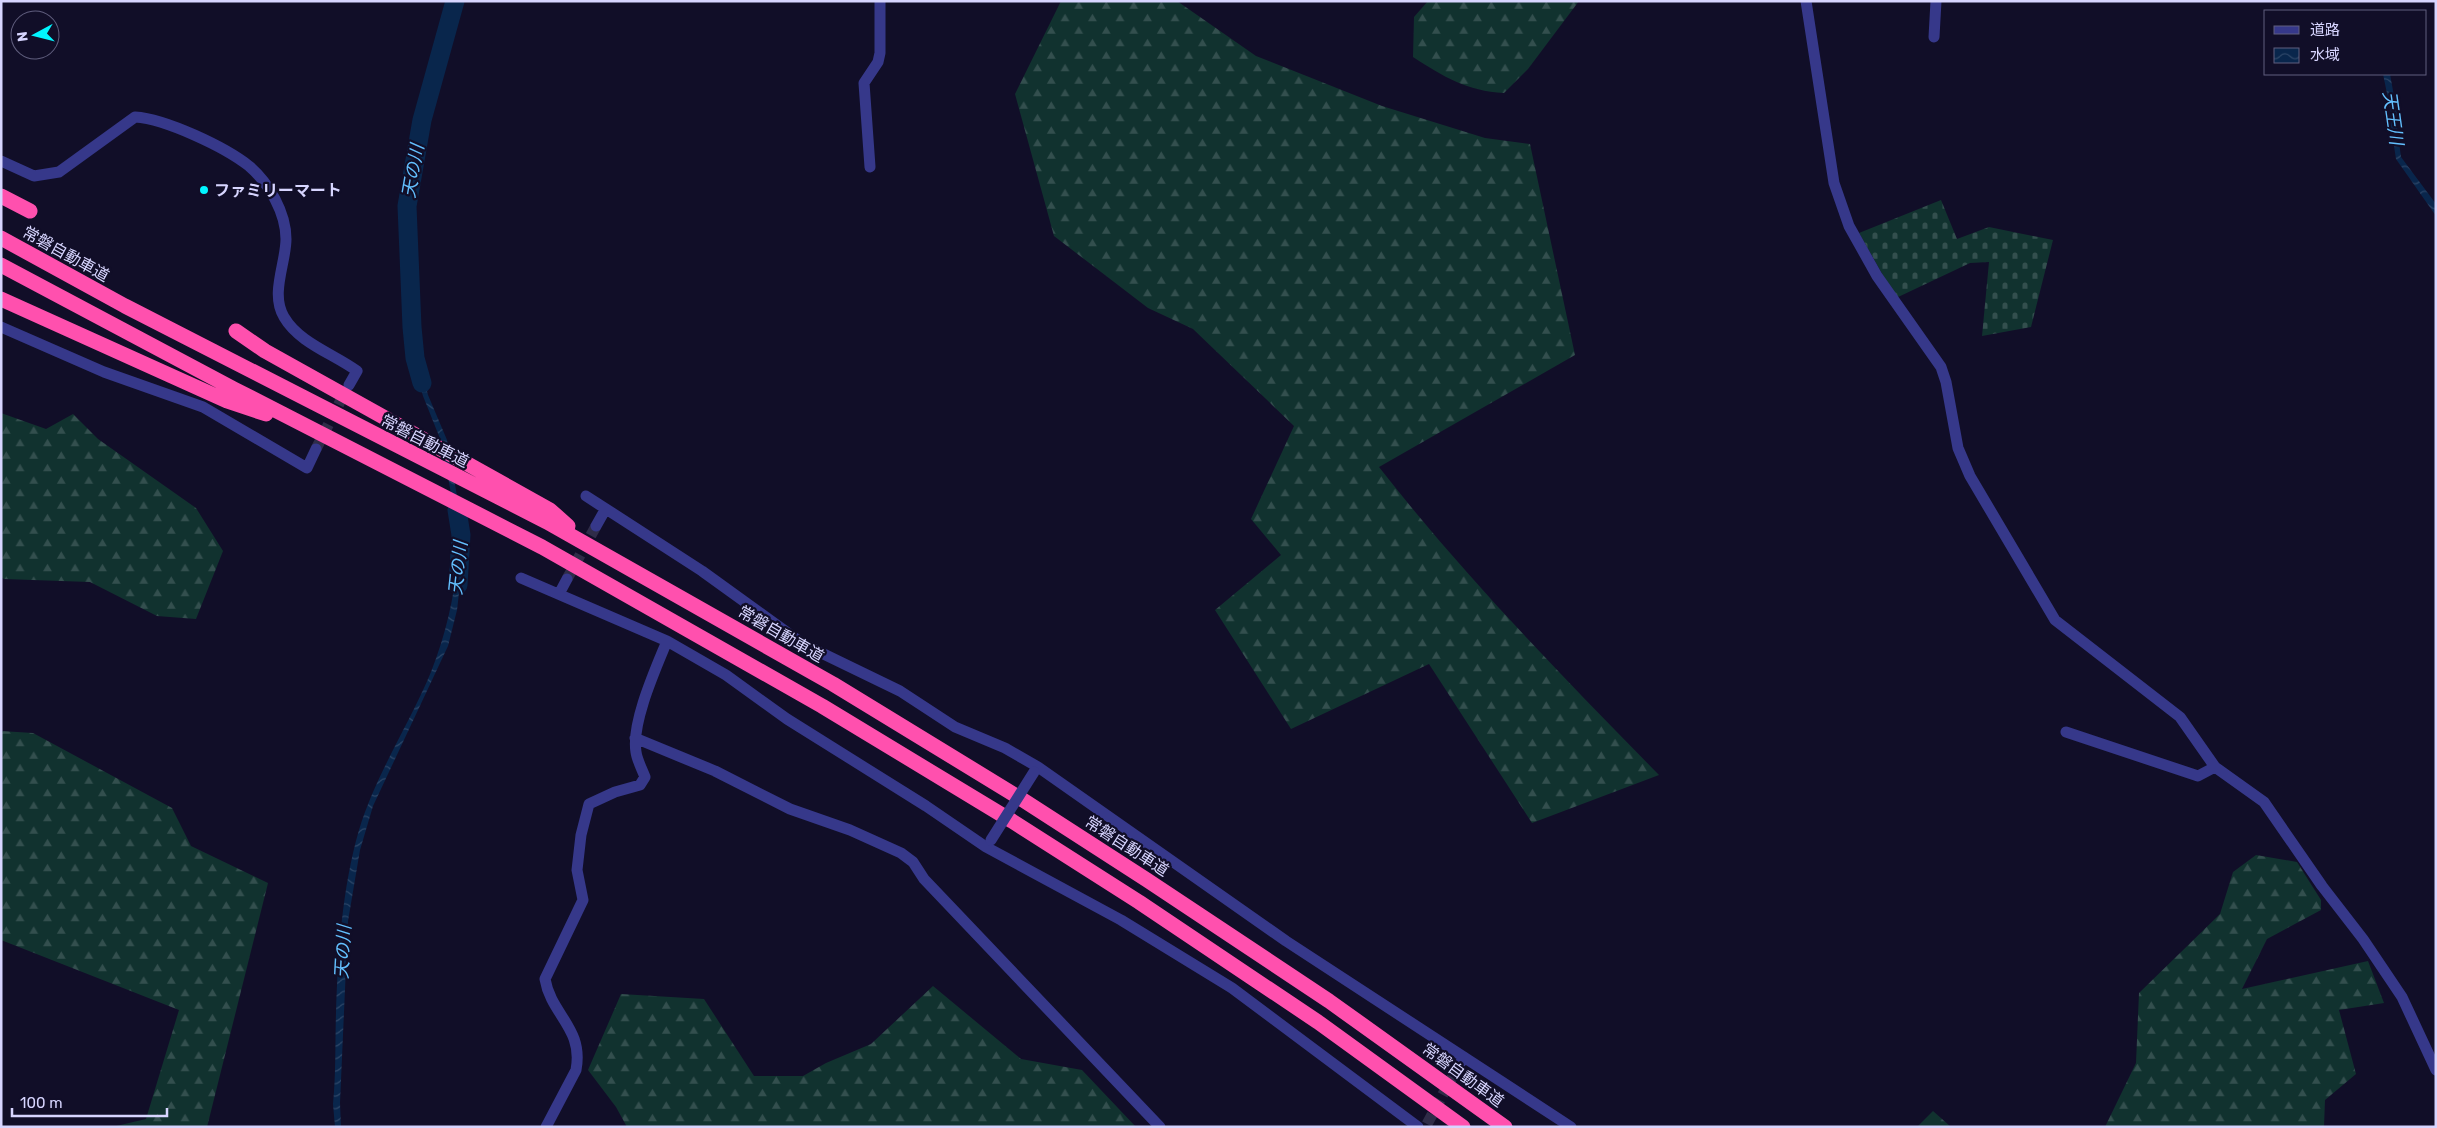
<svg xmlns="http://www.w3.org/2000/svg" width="2437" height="1128" font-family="Rubik,'Noto Sans JP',sans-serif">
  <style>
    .forest { fill: url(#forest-firs) }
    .cemetery { fill: url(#cemetery-stones) }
    .water { fill: url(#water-waves) }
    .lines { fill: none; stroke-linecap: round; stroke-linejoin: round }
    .river { stroke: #09264c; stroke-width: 19 }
    .minor-tunnel { stroke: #2f2c48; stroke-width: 11; stroke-dasharray: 11 5.5; stroke-linecap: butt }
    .minor { stroke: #36388a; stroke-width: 11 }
    .highway { stroke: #ff50ae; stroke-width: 15 }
    .minor-bridge { stroke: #36388a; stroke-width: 11 }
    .poi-dot { fill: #01f5ff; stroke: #110e28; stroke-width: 2 }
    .labels { text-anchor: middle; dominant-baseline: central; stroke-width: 4.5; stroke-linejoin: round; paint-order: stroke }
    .poi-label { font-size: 16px; font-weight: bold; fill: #d7d5ff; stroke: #110e28; text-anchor: start }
    .street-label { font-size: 16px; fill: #d7d5ff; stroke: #110e28 }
    .water-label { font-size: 18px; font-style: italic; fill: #63c0ff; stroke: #110e28 }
  </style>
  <defs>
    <pattern id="forest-firs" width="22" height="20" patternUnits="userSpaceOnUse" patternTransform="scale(1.25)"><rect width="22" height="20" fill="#11322f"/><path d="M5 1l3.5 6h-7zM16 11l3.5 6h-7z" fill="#334f4e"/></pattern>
    <pattern id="cemetery-stones" width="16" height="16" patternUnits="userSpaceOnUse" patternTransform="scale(1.25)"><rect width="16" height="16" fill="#11322f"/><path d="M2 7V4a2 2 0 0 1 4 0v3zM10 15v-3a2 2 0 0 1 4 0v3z" fill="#334f4e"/></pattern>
    <pattern id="water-waves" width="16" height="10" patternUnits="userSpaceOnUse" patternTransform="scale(1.25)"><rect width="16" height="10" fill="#09264c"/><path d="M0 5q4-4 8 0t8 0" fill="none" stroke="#2c4567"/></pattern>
  </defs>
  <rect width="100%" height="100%" fill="#110e28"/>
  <path class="forest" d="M1061 1H1177L1256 56 1382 106 1485 138 1530 144 1575 355 1379 467C1464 576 1562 676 1659 775L1532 823 1429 664 1291 729 1215 610 1281 555 1251 519 1294 426 1193 329 1148 308 1054 236 1015 94Z
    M1428 1H1579L1528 69 1504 93C1467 91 1444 77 1413 57L1414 17Z
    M1 413 46 429 73 414 98 439 196 508 223 551 196 619 157 616 90 582 4 579 1 577Z
    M1 731 33 733 172 808 191 846 268 883 207 1127H112L146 1119 179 1010 1 940Z
    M2256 855 2297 862 2321 900V910L2267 939 2242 989 2368 961 2384 1003 2339 1010 2356 1074 2325 1100 2324 1127H2105L2136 1063 2139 993 2220 914 2233 872Z
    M933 986 1021 1059 1082 1070 1136 1127H627L616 1107 588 1070 621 994 704 999 754 1076H803L826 1063 871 1044Z
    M1933 1111 1951 1127H1917Z"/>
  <path class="cemetery" d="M1941 200 1957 239 1989 227 2053 240 2031 327 1982 336 1989 262 1970 263 1896 298 1859 233Z"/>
  <path class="water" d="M2383 74H2390L2397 113 2396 120 2401 157 2436 204V216L2396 159 2390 120 2391 113Z
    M418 358 428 395 447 440 464 535H459L441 441 423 396 413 359Z
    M458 558 463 560 457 610 448 646 373 806 360 850 348 921 340 1103 341 1127H335L333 1104C336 1074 335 1044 336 1013 338 952 342 889 359 830 376 774 409 725 431 672 446 634 454 598 458 558Z"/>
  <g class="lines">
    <path class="river" d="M422 383 415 358 412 327 407 206 422 120 455 1
      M457 510 461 535 458 585"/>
    <path class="minor-tunnel" d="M316 449 347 388
      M567 579 596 526
      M1427 1124 1455 1072"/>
    <path class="minor" d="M1806 1 1834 183 1849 226 1877 276 1941 367 1946 382 1958 448 1970 476 2055 620 2180 717 2215 767 2264 802 2322 886 2363 939 2402 997 2436 1070
      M1934 37 1936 1
      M1 161 34 176 59 172 135 117C166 119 225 147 249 166 269 183 286 213 286 239 286 263 270 294 284 317 299 343 334 354 357 371L349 385
      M870 167 864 83 878 62 880 53V1
      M1 327 104 372 203 407 307 468 316 449
      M586 496 702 571 803 644 900 691 955 727 1005 748 1038 767 1286 941 1571 1127
      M596 526 605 510
      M521 578 667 641 726 675 787 719 926 806 986 847 1121 920 1232 988 1418 1127
      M559 594 567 579
      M2066 732 2198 776 2215 767
      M635 738 715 771 790 809 850 830 901 853 913 862 924 879 1160 1127
      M1455 1072 1464 1057
      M546 1127 576 1070C584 1028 551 1015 545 979L583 900 577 870 581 835 589 804 615 792 640 785 645 777C642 769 637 760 636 752 631 723 656 668 667 641"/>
    <path class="highway" d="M1 196 30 211
      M1 238 125 306 547 522 833 684 1023 800 1147 880 1329 1001 1505 1127
      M1 265 234 389 542 547 822 706 1012 821 1139 902 1318 1022 1463 1127
      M1 299 227 401 266 414
      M236 331 265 351 550 510 568 526"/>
    <path class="minor-bridge" d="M991 840 1034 772"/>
  </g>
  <circle class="poi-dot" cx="204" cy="190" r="5"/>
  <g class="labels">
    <g class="poi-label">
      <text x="214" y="190">ファミリーマート</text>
    </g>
    <g class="street-label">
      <text transform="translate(66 254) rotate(29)">常磐自動車道</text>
      <text transform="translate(425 441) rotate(27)">常磐自動車道</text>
      <text transform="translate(781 634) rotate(30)">常磐自動車道</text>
      <text transform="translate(1127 846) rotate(33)">常磐自動車道</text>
      <text transform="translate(1463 1075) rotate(36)">常磐自動車道</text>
    </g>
    <g class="water-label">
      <text transform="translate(2393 118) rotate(82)">天王川</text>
      <text transform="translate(413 171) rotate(-80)">天の川</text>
      <text transform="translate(458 568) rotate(-84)">天の川</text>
      <text transform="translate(343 952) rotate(-87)">天の川</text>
    </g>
  </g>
  <rect width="2437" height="1128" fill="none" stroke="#d7d5ff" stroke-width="5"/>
  <rect x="2264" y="10" width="162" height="65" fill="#110e28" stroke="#605e7e"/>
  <rect x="2274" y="26" width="25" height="8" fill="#36388a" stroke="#605e7e"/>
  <text x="2310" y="35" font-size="15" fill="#d7d5ff">道路</text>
  <rect x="2274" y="48" width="25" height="15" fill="url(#water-waves)" stroke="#605e7e"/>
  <text x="2310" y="60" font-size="15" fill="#d7d5ff">水域</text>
  <g transform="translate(35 35) rotate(263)"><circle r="24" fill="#110e28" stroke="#605e7e"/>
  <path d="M0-4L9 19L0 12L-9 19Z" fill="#01f5ff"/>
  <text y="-8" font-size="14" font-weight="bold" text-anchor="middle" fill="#d7d5ff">N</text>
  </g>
  <path d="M12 1108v8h155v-8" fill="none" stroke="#d7d5ff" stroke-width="2.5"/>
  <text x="20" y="1108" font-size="15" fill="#d7d5ff" stroke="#110e28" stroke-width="4" paint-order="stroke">100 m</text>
</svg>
